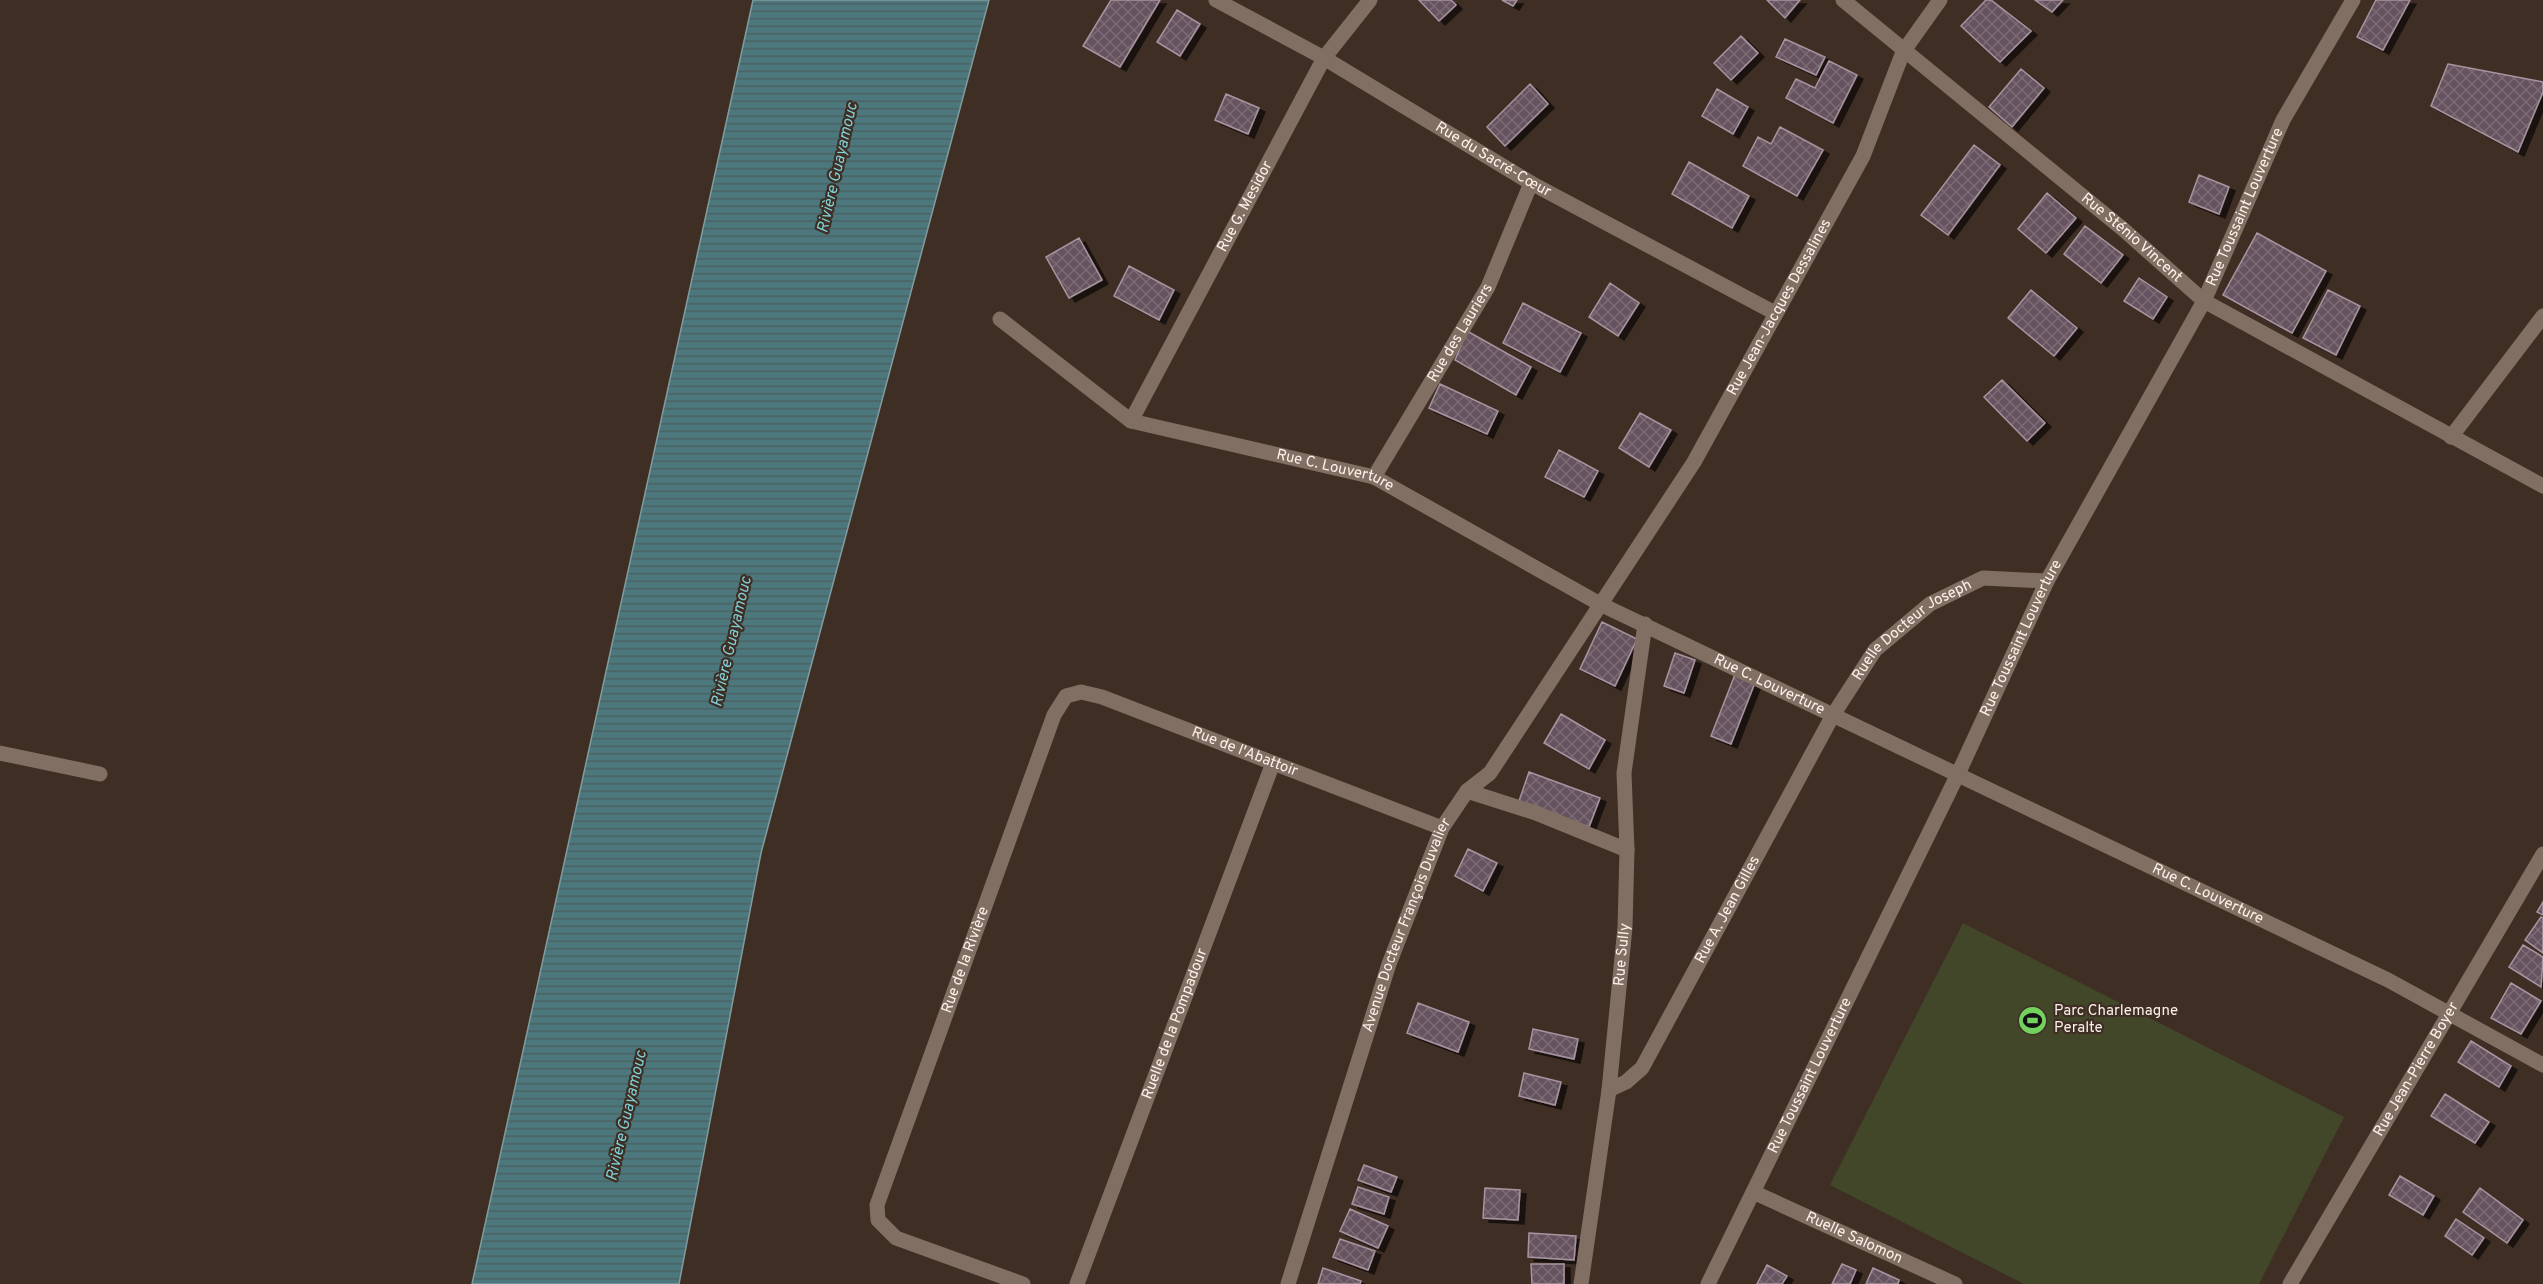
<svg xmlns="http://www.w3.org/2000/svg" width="2543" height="1284" font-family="Overpass,sans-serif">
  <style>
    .pitch { fill: #43472a }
    .water { fill: url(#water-rules); stroke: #819c9e; stroke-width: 1.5 }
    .building { fill: url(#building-cross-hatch); stroke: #a894a0; stroke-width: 1.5; filter: url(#shadow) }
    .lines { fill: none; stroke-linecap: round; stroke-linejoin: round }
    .minor { stroke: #816f63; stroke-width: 15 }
    .labels { text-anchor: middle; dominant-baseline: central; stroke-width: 4.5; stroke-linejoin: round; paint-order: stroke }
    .street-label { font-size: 15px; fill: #fcf1ea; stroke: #3e2e24 }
    .poi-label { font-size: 15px; fill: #fcf1ea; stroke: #3e2e24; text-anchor: start }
    .water-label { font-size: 16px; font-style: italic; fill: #80d0d9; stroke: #3e2e24 }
  </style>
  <defs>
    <pattern id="water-rules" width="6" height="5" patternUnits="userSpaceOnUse" patternTransform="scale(1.5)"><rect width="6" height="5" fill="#4c787d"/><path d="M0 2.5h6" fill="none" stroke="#4c6062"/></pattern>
    <pattern id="building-cross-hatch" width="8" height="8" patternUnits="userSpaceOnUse" patternTransform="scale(1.5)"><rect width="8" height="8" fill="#65535e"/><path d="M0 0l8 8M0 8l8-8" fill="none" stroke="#7c6c75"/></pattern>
    <filter id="shadow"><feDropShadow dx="6" dy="4" stdDeviation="0" flood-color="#0009"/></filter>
  </defs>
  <rect width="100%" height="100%" fill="#3e2e24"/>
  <path class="pitch" d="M1963 923 2344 1117 2259 1284H2024L1830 1185Z"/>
  <path class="water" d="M753 0H989L761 853 679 1284H472Z"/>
  <path class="building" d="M1111 0H1160L1120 67 1083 46Z
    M1419 0H1451L1456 5 1439 21Z
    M1502 0H1517L1513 6Z
    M1767 0H1800L1785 18Z
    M1986 0H1991L2031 31 2000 62 1961 26Z
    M2035 0H2063L2052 12Z
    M2376 0H2410L2383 50 2357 37Z
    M1177 10 1200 24 1180 56 1157 42Z
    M1741 36 1758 53 1731 80 1714 63Z
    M1785 39 1825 57 1816 75 1776 57Z
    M1829 61 1857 75 1833 123 1786 98 1796 79 1815 88Z
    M2448 64 2543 82V92L2518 152 2431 106Z
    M2021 69 2044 88 2012 127 1989 107Z
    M1530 84 1548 104 1505 146 1487 127Z
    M1717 89 1748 107 1733 134 1702 116Z
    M1226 94 1259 108 1248 134 1215 120Z
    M1780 127 1823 150 1797 196 1743 166 1758 137 1771 144Z
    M1974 145 2000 165 1948 235 1921 215Z
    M1689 162 1749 196 1732 228 1672 194Z
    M2199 175 2229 187 2219 214 2189 202Z
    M2047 193 2076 218 2046 253 2018 229Z
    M2085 226 2123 255 2101 283 2064 254Z
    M2257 233 2326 271 2292 333 2223 295Z
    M1079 238 1102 280 1069 298 1046 257Z
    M1129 266 1174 290 1159 320 1114 296Z
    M2139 278 2167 297 2153 319 2124 301Z
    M1610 283 1639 303 1618 336 1589 317Z
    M2031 290 2077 328 2054 356 2008 318Z
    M2328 290 2360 306 2336 355 2303 338Z
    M1523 303 1581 333 1560 372 1503 343Z
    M1467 331 1531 367 1516 395 1455 360Z
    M2002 380 2045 423 2027 441 1984 397Z
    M1440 384 1498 411 1487 434 1429 408Z
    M1640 413 1671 430 1649 467 1619 448Z
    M1559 450 1598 471 1584 497 1545 477Z
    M1602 622 1637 639 1615 686 1580 669Z
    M1675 653 1695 660 1684 693 1664 686Z
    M1736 672 1756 680 1731 744 1711 736Z
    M1561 714 1605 740 1589 769 1544 743Z
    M1529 772 1600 798 1589 827 1519 801Z
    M1468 849 1497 863 1483 891 1455 876Z
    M2543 902V915L2537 912Z
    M2541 917 2543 918V953L2525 940Z
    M2523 945 2543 957 2541 987 2509 967Z
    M2511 983 2541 1001 2521 1034 2491 1018Z
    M1418 1003 1469 1022 1458 1052 1407 1033Z
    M1533 1029 1578 1039 1574 1059 1529 1049Z
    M2471 1041 2511 1066 2499 1087 2458 1062Z
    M1524 1073 1561 1082 1555 1105 1519 1096Z
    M2445 1094 2489 1122 2475 1143 2431 1116Z
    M1364 1165 1397 1177 1391 1192 1358 1180Z
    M2400 1176 2434 1196 2423 1215 2389 1195Z
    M1358 1187 1389 1197 1384 1214 1352 1204Z
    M1485 1188 1520 1190 1518 1220 1483 1218Z
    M2480 1188 2523 1220 2507 1243 2463 1212Z
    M1350 1209 1388 1226 1378 1248 1340 1231Z
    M2456 1219 2484 1238 2472 1255 2445 1236Z
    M1529 1233 1576 1236 1574 1260 1528 1257Z
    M1340 1239 1375 1251 1368 1270 1333 1257Z
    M1531 1264H1564V1284H1532Z
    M1842 1264 1856 1270 1850 1284H1832Z
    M1767 1265 1787 1276 1782 1284H1757Z
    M1323 1268 1361 1281 1360 1284H1318Z
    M1873 1268 1899 1280 1898 1284H1866Z"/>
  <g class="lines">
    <g class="minor">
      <path id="s1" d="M1216 0 1324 58 1531 183 1775 313"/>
      <path id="s2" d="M1843 0 2124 230 2204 301 2543 486"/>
      <path id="s3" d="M1000 319 1131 421 1374 477 1600 604 2388 980 2543 1065"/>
      <path id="s4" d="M1131 421 1324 58 1370 0"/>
      <path d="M2451 437 2543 316"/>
      <path id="s5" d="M1374 477 1488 287 1531 183"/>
      <path d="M0 753 100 774"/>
      <path d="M1467 791 1536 813 1627 850"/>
      <path id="s6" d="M1609 1090 1626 1082 1642 1068 1833 715 1875 650 1930 604 1983 578 2047 581"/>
      <path id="s7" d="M1753 1192 1955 1284"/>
      <path id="s8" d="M1023 1284 896 1238 878 1220 877 1205 1054 715 1066 696 1081 692 1102 697 1442 828"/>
      <path id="s9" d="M1077 1284 1273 763"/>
      <path id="s10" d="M1288 1284 1389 964 1442 828 1467 791 1490 773 1694 462 1863 156 1903 52 1940 0"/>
      <path id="s11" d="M1581 1284 1609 1090 1625 927 1627 850 1624 773 1645 624"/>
      <path id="s12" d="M1708 1284 1958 774 2047 581 2204 301 2283 120 2353 0"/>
      <path id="s13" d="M2290 1284 2543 854"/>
    </g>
  </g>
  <defs>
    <symbol id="stadium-disc" viewBox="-11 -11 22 22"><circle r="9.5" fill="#73d25d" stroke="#3e2e24"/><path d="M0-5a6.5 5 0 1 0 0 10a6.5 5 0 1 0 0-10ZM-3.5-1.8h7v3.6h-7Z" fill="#111"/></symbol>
  </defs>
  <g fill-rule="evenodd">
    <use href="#stadium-disc" x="2016" y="1004" width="33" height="33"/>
  </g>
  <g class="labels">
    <g class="street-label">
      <text stroke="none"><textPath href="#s1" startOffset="320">Rue du Sacré-Cœur</textPath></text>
      <text stroke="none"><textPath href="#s12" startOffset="1204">Rue Toussaint Louverture</textPath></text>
      <text stroke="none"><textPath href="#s4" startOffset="243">Rue G. Mesidor</textPath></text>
      <text stroke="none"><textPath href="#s2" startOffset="374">Rue Sténio Vincent</textPath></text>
      <text stroke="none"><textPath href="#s10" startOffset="1104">Rue Jean-Jacques Dessalines</textPath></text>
      <text stroke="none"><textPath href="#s5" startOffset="168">Rue des Lauriers</textPath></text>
      <text stroke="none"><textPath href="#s3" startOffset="376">Rue C. Louverture</textPath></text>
      <text stroke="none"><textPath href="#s6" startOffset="560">Ruelle Docteur Joseph</textPath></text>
      <text stroke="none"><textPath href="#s12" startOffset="718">Rue Toussaint Louverture</textPath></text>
      <text stroke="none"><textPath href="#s3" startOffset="862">Rue C. Louverture</textPath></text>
      <text stroke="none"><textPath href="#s8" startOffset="909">Rue de l'Abattoir</textPath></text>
      <text stroke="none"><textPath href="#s3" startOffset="1348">Rue C. Louverture</textPath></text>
      <text stroke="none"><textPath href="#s6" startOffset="220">Rue A. Jean Gilles</textPath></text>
      <text stroke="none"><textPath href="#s10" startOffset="378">Avenue Docteur François Duvalier</textPath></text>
      <text stroke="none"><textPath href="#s11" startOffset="332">Rue Sully</textPath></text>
      <text stroke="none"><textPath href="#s8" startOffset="436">Rue de la Rivière</textPath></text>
      <text stroke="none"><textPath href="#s9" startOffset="278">Ruelle de la Pompadour</textPath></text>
      <text stroke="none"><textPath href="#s13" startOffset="249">Rue Jean-Pierre Boyer</textPath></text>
      <text stroke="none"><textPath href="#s12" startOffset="232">Rue Toussaint Louverture</textPath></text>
      <text stroke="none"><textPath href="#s7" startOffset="111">Ruelle Salomon</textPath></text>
    </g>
    <g class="poi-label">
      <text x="2054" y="1011">Parc Charlemagne<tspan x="2054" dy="17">Peralte</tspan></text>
    </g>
    <g class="water-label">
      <text transform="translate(838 168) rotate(-77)">Rivière Guayamouc</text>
      <text transform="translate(732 642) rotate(-77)">Rivière Guayamouc</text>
      <text transform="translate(627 1116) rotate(-77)">Rivière Guayamouc</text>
    </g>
  </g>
</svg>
